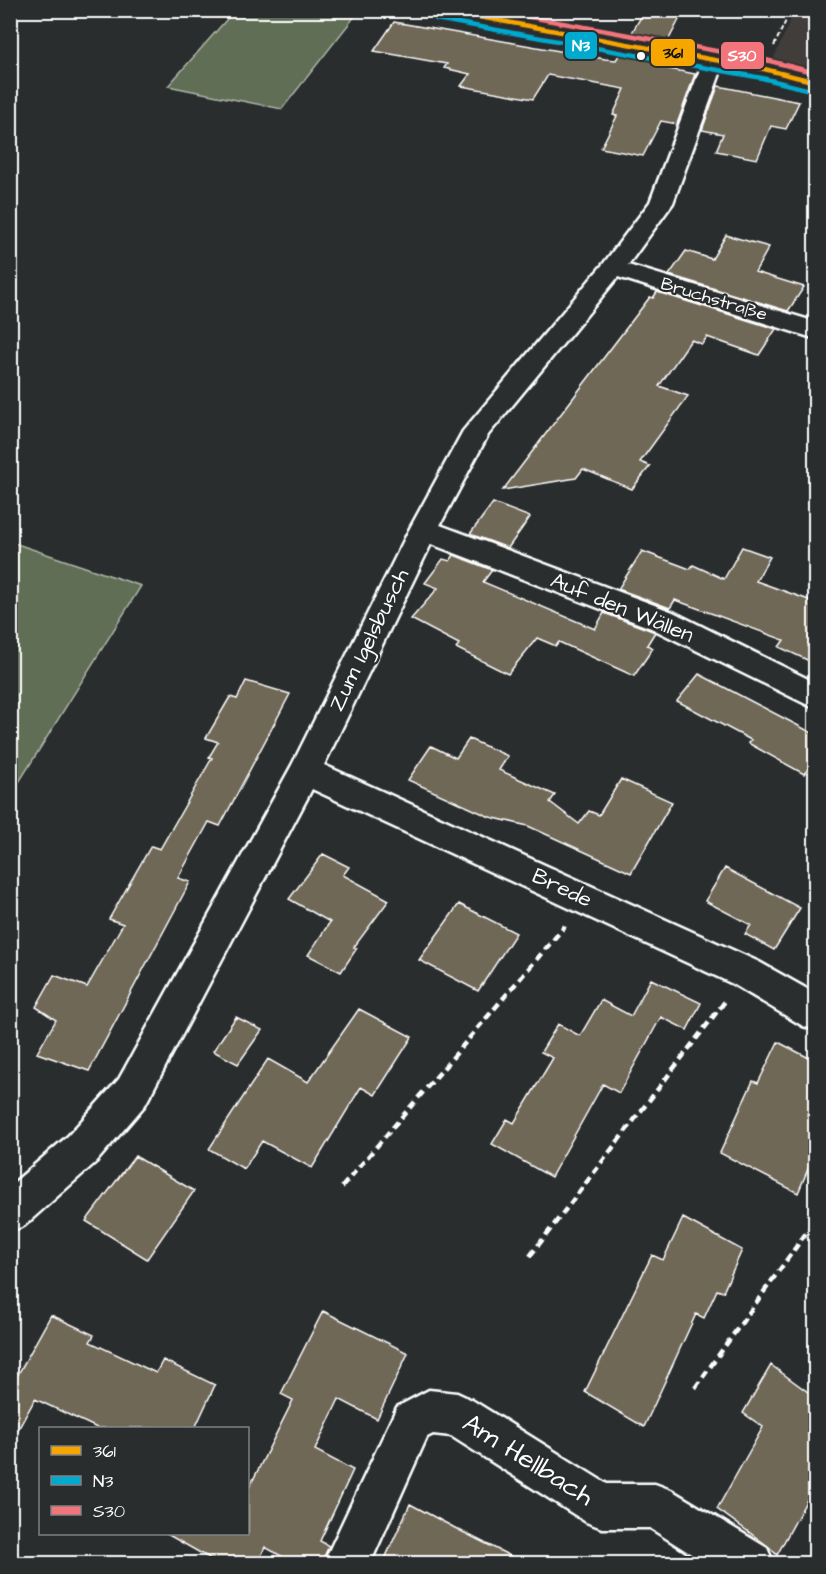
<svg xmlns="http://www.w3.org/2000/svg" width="826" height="1574" font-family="'Architects Daughter',sans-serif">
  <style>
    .built { fill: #3f3e3a }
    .green { fill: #616e55; stroke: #b0b6aa; stroke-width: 1.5 }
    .building { fill: #6f6757; stroke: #fff; stroke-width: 1.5 }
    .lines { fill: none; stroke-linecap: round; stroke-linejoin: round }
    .minor-casing { stroke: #fff; stroke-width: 5 }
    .path-far1 { stroke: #fff; stroke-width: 2; stroke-dasharray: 4.5 3; stroke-linecap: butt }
    .path { stroke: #fff; stroke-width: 4.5; stroke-dasharray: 8 5; stroke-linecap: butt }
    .minor { fill: #2a2d2e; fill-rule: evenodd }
    .bus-1-casing { stroke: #2a2d2e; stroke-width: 8 }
    .bus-2-casing { stroke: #2a2d2e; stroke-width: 8 }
    .bus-3-casing { stroke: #2a2d2e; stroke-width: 8 }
    .bus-1 { stroke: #f7a600; stroke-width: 4.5 }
    .bus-2 { stroke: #00a9ce; stroke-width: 4.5 }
    .bus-3 { stroke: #f3757b; stroke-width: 4.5 }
    .bus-dot { fill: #fff; stroke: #2a2d2e; stroke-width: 2 }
    .labels { text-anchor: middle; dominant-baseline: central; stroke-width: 4.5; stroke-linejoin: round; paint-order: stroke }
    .far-street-label { font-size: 18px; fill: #fff; stroke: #2a2d2e }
    .street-label { font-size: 22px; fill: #fff; stroke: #2a2d2e }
    .near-street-label { font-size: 27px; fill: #fff; stroke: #2a2d2e }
    .line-badge { stroke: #2a2d2e; stroke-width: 2 }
    .badge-label { font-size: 16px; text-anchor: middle; font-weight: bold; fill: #fff }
    .pale-badge-label { font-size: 16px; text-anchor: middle; font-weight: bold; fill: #111 }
  </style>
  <rect width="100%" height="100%" fill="#2a2d2e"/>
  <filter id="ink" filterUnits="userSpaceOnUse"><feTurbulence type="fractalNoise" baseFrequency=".0167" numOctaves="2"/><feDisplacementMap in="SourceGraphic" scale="12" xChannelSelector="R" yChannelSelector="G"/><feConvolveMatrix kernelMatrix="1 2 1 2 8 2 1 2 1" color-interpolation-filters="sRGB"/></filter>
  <g filter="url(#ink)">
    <path class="built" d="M795 10 815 11V72L772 62Z"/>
    <path class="green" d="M235 10H355L359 11 282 109 168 86Z
      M11 542 141 586 11 795 10 542Z"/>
    <path class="building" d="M645 10H684L667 43 630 36Z
      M394 22 605 59 616 60 621 52 659 58 654 66 695 74 677 124 661 121 643 156 601 148 617 116 613 115 625 89 548 75 533 99 461 86 470 74 444 68 447 64 374 51Z
      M718 86 799 102 786 129 771 126 757 159 716 151 723 134 702 130Z
      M726 235 769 247 755 272 804 287 788 311 669 275 686 251 712 259Z
      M657 292 776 329 759 355 707 337 702 344 691 340 659 386 688 396 640 462 650 466 632 489 583 469 576 478 503 490 650 297 653 298Z
      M493 503 530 517 508 548 470 534Z
      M742 547 770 557 756 581 809 600 816 590V664L779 647 784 640 675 600 670 608 618 589 642 551 690 569 693 565 724 579Z
      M454 555 492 570 483 582 595 629 604 613 650 630 655 632 647 645 653 648 634 676 559 642 556 646 537 638 508 674 456 648 459 644 411 619 438 588 425 583 443 559 450 561Z
      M699 674 816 735V759L804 774 748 743 751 740 677 701Z
      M246 681 290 694 220 826 209 822 178 878 190 882 89 1071 37 1053 56 1020 36 1007 54 975 87 987 123 924 109 919 151 846 160 849 212 758 209 757 218 742 206 738 230 697 237 699Z
      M469 739 508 756 499 770 555 795 550 802 579 824 589 811 599 815 621 779 672 802 631 873 528 826 490 817 408 780 431 746 456 758Z
      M323 854 349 867 343 875 389 900 354 947 357 948 341 972 308 955 330 922 289 899Z
      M725 868 800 908 774 950 745 934 751 925 705 901Z
      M459 904 516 933 478 991 419 960Z
      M651 979 701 1003 687 1030 661 1017 619 1093 603 1084 551 1177 492 1144 507 1119 514 1123 553 1058 541 1052 558 1024 580 1036 601 1000 631 1016Z
      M359 1009 412 1037 375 1095 361 1087 312 1168 262 1141 244 1169 209 1149 268 1059 308 1082Z
      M236 1017 262 1030 238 1064 213 1051Z
      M778 1042 811 1059 809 1066 816 1070V1150L798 1193 720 1153 753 1081 758 1083Z
      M135 1156 194 1191 147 1259 86 1221Z
      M683 1218 742 1250 723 1292 717 1290 704 1318 696 1314 644 1427 585 1392 652 1255 663 1260Z
      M323 1311 408 1353 377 1419 339 1399 315 1450 353 1470 320 1541 329 1546 321 1563H294L265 1547 258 1563H218L165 1533H248V1490L293 1400 281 1394Z
      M51 1315 94 1335 90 1342 156 1373 163 1360 215 1385 195 1428H97L35 1399 10 1444V1389Z
      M771 1365 816 1398V1483L777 1555 768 1546 717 1509 763 1427 743 1413Z
      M410 1504 455 1528 524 1563H383Z"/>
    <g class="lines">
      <defs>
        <path id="minor" d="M428 10H474L764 63 816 75V88L722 68 673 203 628 265 816 322V339L618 277 488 435 440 525 673 612 816 683V709L651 628 431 544 324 765 759 962 816 994V1030L803 1026 733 984 312 789 145 1105 96 1162 24 1226 10 1231V1186L68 1136 119 1079 292 765 409 530 463 431 604 263 650 202 702 64 438 16 431 14Z
          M429 1390 457 1393 472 1400 607 1484H655L671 1490 767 1548 774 1564H707L650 1528H602L586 1522 451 1436 433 1434 427 1437 370 1564H323L397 1407Z"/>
      </defs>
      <use href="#minor" class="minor-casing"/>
      <path class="path-far1" d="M774 46 791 10"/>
      <path class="path" d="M342 1187 565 926
        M530 1256 726 1000
        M695 1388 816 1219"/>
      <use href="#minor" class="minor"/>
      <defs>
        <path id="bus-1" d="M441 10 764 69 816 82"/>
        <path id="bus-2" d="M436 19 762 78 814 91"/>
        <path id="bus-3" d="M491 10 766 60 816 73"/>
      </defs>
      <use href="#bus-1" class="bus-1-casing"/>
      <use href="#bus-2" class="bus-2-casing"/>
      <use href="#bus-3" class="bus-3-casing"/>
      <use href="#bus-1" class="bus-1"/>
      <use href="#bus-2" class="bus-2"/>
      <use href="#bus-3" class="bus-3"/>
    </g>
  </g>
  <circle class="bus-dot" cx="641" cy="56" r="5"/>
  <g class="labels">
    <g class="far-street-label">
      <text transform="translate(714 299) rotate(17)">Bruchstraße</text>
    </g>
    <g class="street-label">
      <text transform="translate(622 608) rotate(22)">Auf den Wällen</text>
      <text transform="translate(369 640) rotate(-64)">Zum Igelsbusch</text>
      <text transform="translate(562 888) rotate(25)">Brede</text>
    </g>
    <g class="near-street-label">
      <text transform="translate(528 1460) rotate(32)">Am Hellbach</text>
    </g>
  </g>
  <g class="line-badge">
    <rect x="564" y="31" width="34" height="29" rx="6" fill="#00a9ce"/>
    <rect x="650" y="38" width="46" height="29" rx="6" fill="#f7a600"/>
    <rect x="720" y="41" width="45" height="29" rx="6" fill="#f3757b"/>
  </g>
  <g class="badge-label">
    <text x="581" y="51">N3</text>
    <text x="742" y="61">S30</text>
  </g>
  <g class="pale-badge-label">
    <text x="673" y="58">361</text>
  </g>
  <rect width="826" height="1574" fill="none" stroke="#2a2d2e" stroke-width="36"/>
  <rect x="18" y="18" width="790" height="1538" fill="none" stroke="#fff" stroke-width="2" filter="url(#ink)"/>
  <rect x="39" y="1427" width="210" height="108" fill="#2a2d2e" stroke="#7f8182" stroke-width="1.5"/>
  <rect x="51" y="1446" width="30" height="9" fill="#f7a600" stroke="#7f8182" stroke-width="1.5"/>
  <text x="93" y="1457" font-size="18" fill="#ffffff">361</text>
  <rect x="51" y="1476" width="30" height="9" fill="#00a9ce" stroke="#7f8182" stroke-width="1.5"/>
  <text x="93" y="1487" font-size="18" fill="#ffffff">N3</text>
  <rect x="51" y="1506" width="30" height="9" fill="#f3757b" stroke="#7f8182" stroke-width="1.5"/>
  <text x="93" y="1517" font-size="18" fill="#ffffff">S30</text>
</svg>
